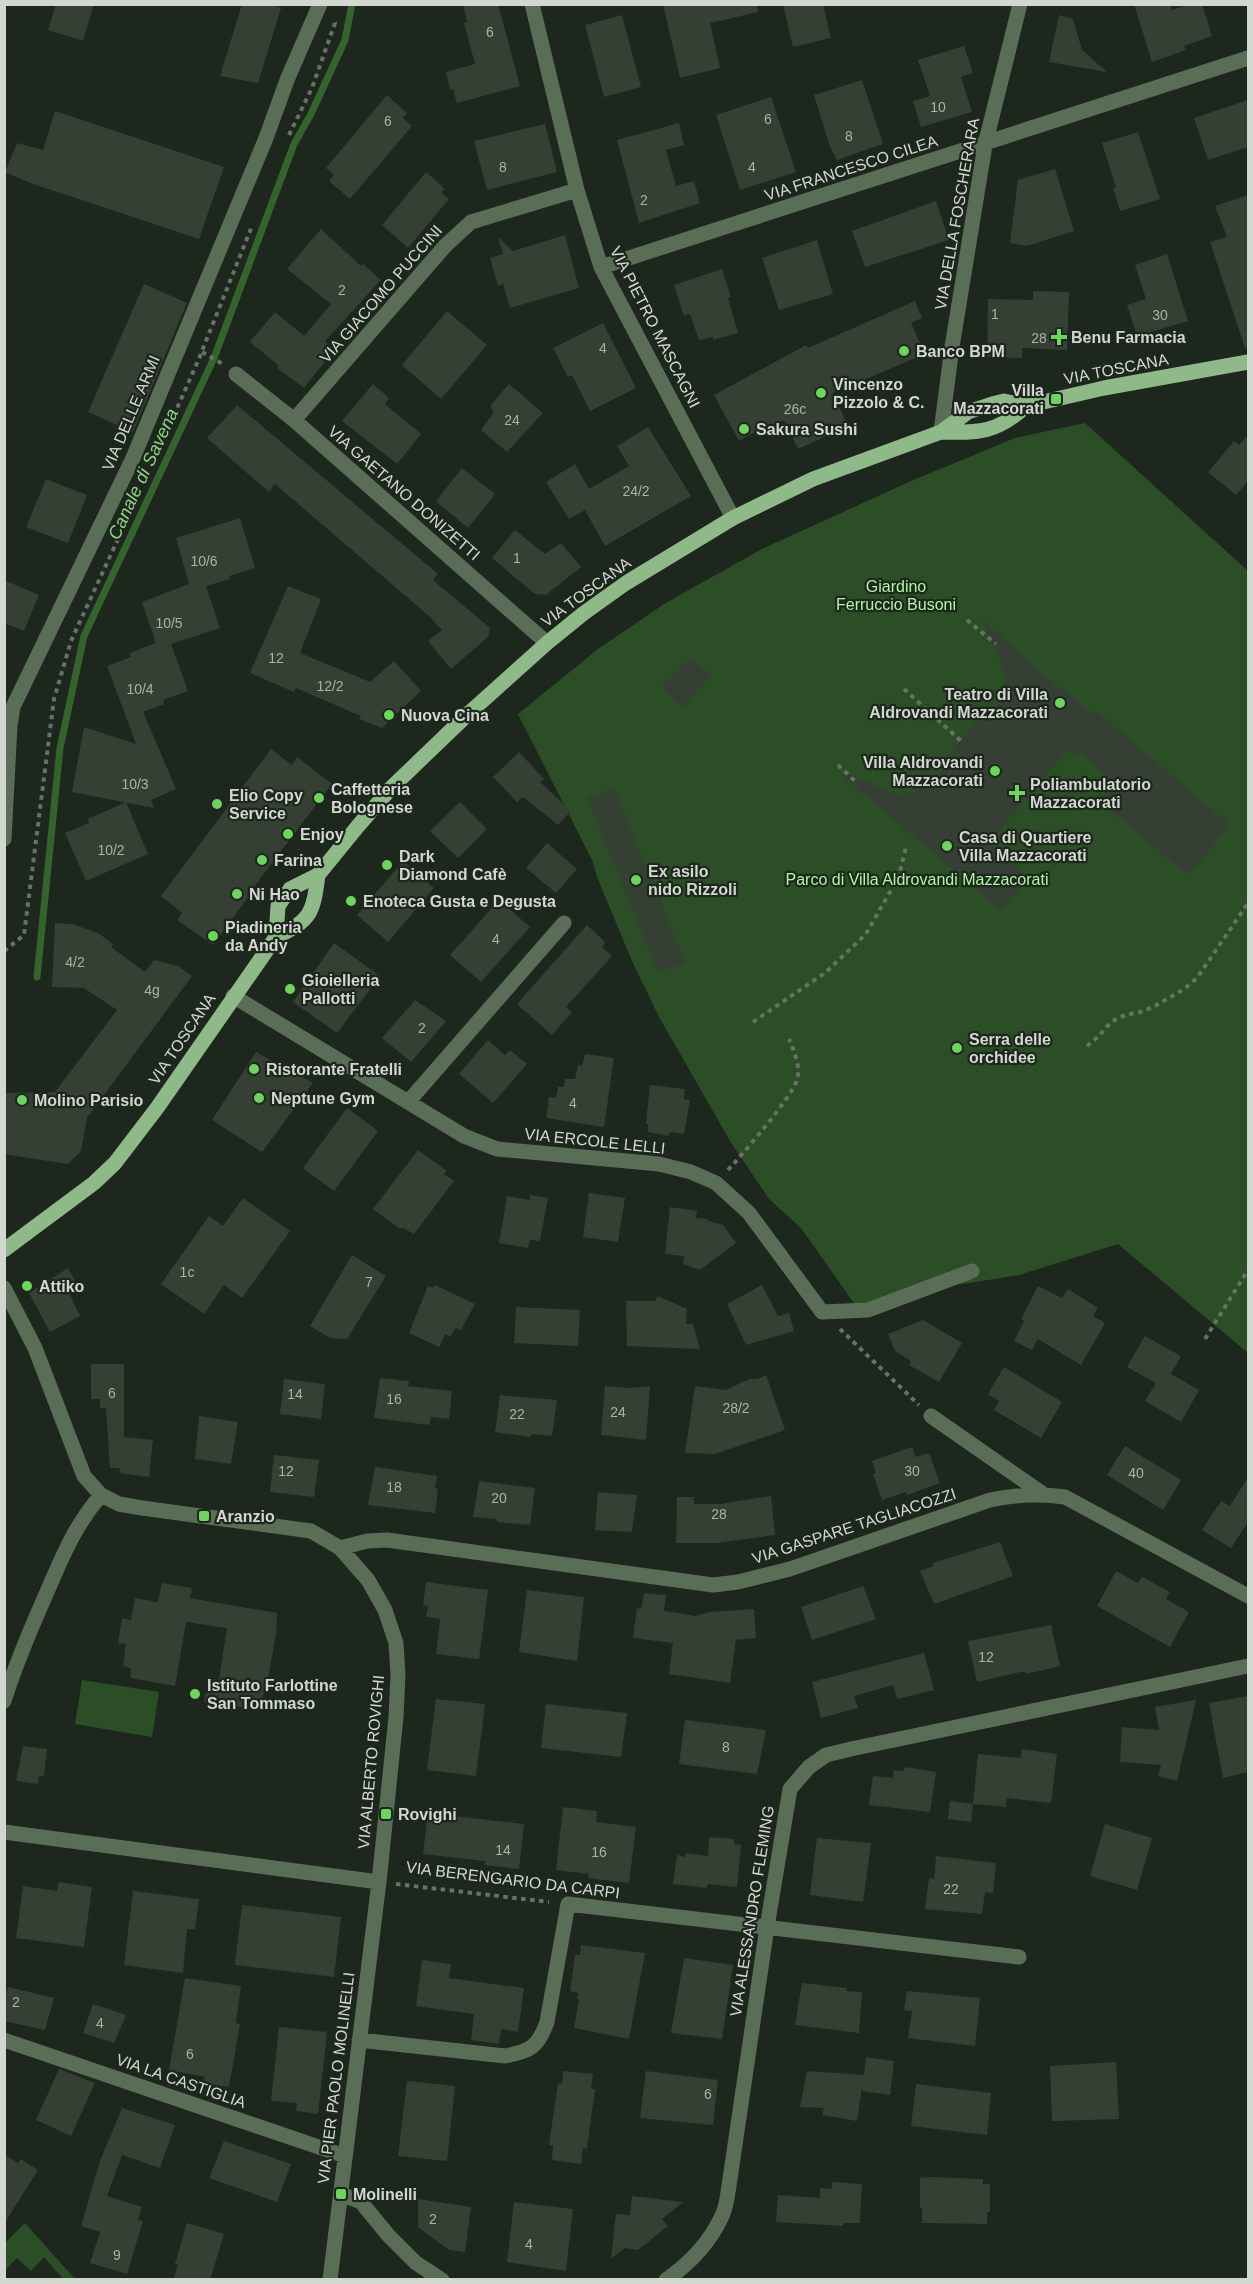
<svg xmlns="http://www.w3.org/2000/svg" width="1253" height="2284" font-family="Helvetica,sans-serif">
  <style>
    .green { fill: #2b4e26 }
    .lines { fill: none; stroke-linecap: round; stroke-linejoin: round }
    .stream { stroke: #35632e; stroke-width: 7 }
    .building { fill: #353f34 }
    .path { stroke: #687067; stroke-width: 4; stroke-dasharray: 4.5 4.5; stroke-linecap: butt }
    .minor { stroke: #5a6e57; stroke-width: 15 }
    .major { stroke: #8fb988; stroke-width: 15 }
    .poi-dot { fill: #6fd35f; stroke: #1e271d; stroke-width: 2 }
    .labels { text-anchor: middle; dominant-baseline: central; stroke-width: 4.5; stroke-linejoin: round; paint-order: stroke }
    .number-label { font-size: 14px; fill: #abb2a9 }
    .street-label { font-size: 16px; fill: #d2d8d0; stroke: #1e271d }
    .poi-label { font-size: 16px; font-weight: bold; fill: #d2d8d0; stroke: #1e271d; text-anchor: start }
    .park-label { font-size: 16px; fill: #b0f5a5; stroke: #1e271d }
    .water-label { font-size: 18px; font-style: italic; fill: #90d385; stroke: #1e271d }
  </style>
  <rect width="100%" height="100%" fill="#1e271d"/>
  <path class="green" d="M1085 423 1248 571V1353L1118 1244 1019 1275 950 1286 856 1306 801 1228 769 1199 730 1141 659 1017 632 961 597 877 592 860 518 714 598 649 664 604 762 549 911 481 1015 438Z
    M82 1680 159 1692 152 1737 75 1724Z
    M25 2223 75 2279H63L44 2257 31 2271 17 2258 5 2270V2243Z"/>
  <g class="lines">
    <path class="stream" d="M37 977 60 748 84 636 214 358 294 144 311 114 345 40 352 4"/>
  </g>
  <path class="building" d="M56 4H94L83 41 48 30Z
    M242 4H270L281 8 258 83 220 76Z
    M463 4H498L520 86 457 103 453 89 450 90 446 72 475 64 464 23 467 22Z
    M663 4H757L758 12 710 23 720 68 680 78Z
    M783 4H823L831 38 793 47Z
    M1134 4H1170L1172 10 1189 4H1202L1212 36 1184 46 1186 50 1152 62Z
    M622 15 641 87 604 97 585 25Z
    M1059 15 1073 19 1082 50 1107 72 1049 62Z
    M964 46 973 73 961 77 972 112 921 127 913 101 930 96 918 60Z
    M862 80 883 144 837 160 830 147 814 95Z
    M387 95 407 113 403 118 412 126 350 199 329 181 334 175 326 168Z
    M771 97 796 172 740 190 716 115Z
    M1248 100V147L1208 160 1194 118Z
    M55 111 224 167 199 239 33 184 5 172 17 143 43 150Z
    M679 123 684 145 666 150 676 186 694 181 700 203 639 223 617 140Z
    M545 124 557 172 487 190 474 141Z
    M1138 132 1160 199 1120 211 1113 188 1116 187 1102 143Z
    M1055 169 1074 231 1027 246 1010 243 1018 180Z
    M426 172 445 189 441 192 449 199 408 248 382 225Z
    M1248 195V347L1245 348 1210 242 1227 237 1215 206Z
    M936 201 949 240 865 267 852 231Z
    M321 229 361 266 363 264 381 280 325 341 334 350 304 388 277 368 279 366 250 342 275 312 304 336 331 304 287 269Z
    M565 235 579 288 510 308 503 284 498 286 490 258 503 254 498 237 513 251Z
    M817 240 833 294 779 310 762 258Z
    M1167 254 1188 321 1137 336 1127 305 1146 299 1135 265Z
    M722 269 731 297 728 298 738 333 713 340V337L699 340 690 314 684 316 674 285Z
    M144 284 187 303 133 432 88 412Z
    M1033 291 1069 292 1067 350 1022 348V358L987 357 988 299 1033 300Z
    M915 301 922 318 911 323 925 354 833 393 848 426 798 449 784 420 762 432 761 429 739 441 714 395 806 345 808 348Z
    M447 311 487 345 441 399 402 365Z
    M603 323 636 388 590 411 572 375 568 377 553 348Z
    M373 384 389 398 385 404 421 434 397 464 342 421Z
    M509 384 543 413 507 452 481 430 494 412 490 406Z
    M237 405 438 574 433 580 490 628 488 637 451 669 428 641 442 630 429 616 275 484 269 492 207 438Z
    M648 427 691 496 605 546 585 510 569 519 546 482 575 464 589 489 629 466 617 446Z
    M1248 435V481L1236 495 1208 472 1234 441 1239 445Z
    M462 468 495 494 468 528 436 501Z
    M46 479 87 495 68 543 26 527Z
    M240 518 255 568 229 576 230 579 206 586 220 628 171 644 188 691 163 700 164 704 143 712 176 789 151 800 154 808 72 792 84 727 136 744 107 666 131 657 130 653 156 643 142 602 189 584 176 538Z
    M515 530 545 554 561 543 581 567 546 595 535 594 492 558Z
    M4 580 39 595 24 631 4 623Z
    M288 586 321 599 300 653 370 682 394 661 421 691 382 728 359 719 361 716 296 688 294 692 250 673Z
    M981 619 1059 688 1061 686 1092 714 1095 710 1230 825 1188 875 1102 803 1117 786 1078 751 1074 756 1067 750 988 844 1028 878 1001 911 843 776 845 772 892 793 903 795 921 790 942 769 939 766 984 713 989 718 1002 698 1006 680 1002 664Z
    M689 659 712 675 682 708 661 687Z
    M271 749 292 765 297 757 332 784 253 888 254 889 213 945 177 920 182 913 161 896Z
    M519 752 544 779 540 782 571 811 558 825 523 797 517 802 493 777Z
    M614 788 685 962 665 970H657L587 798Z
    M126 802 148 854 86 881 65 833 89 823 88 819Z
    M460 802 487 829 458 858 430 831Z
    M547 843 577 869 556 893 526 868Z
    M403 861 434 888 388 942 357 915Z
    M499 900 530 927 481 982 450 955Z
    M55 923 72 924 98 933 113 944 111 947 145 972 154 960 178 966 192 976 87 1118 81 1151 68 1164 4 1154V1093L55 1092 117 1010 84 988 52 987Z
    M587 925 605 942 602 947 612 956 566 1007 572 1012 552 1035 517 1004Z
    M334 943 380 976 337 1033 293 1002Z
    M415 1000 446 1021 411 1062 382 1038Z
    M488 1040 505 1055 510 1050 527 1064 493 1103 459 1074Z
    M256 1052 313 1083 262 1152 212 1120Z
    M585 1054 614 1058 604 1127 546 1118 549 1097 556 1098 558 1087H564L565 1079H575L578 1065 582 1066Z
    M650 1085 685 1089 684 1099 690 1100 684 1134 669 1132V1136L648 1132V1124H646Z
    M347 1108 378 1131 334 1191 303 1168Z
    M418 1150 447 1171 444 1174 454 1181 414 1234 403 1228 400 1229 373 1209Z
    M589 1193 625 1198 618 1242 583 1237Z
    M530 1195 548 1198 540 1241 530 1240 528 1248 499 1243 507 1196 530 1200Z
    M243 1198 290 1231 242 1298 224 1285 204 1314 161 1284 209 1216 223 1226Z
    M670 1207 697 1211 696 1218 708 1219V1221L723 1225 736 1243 700 1270 683 1264 684 1256 665 1254Z
    M352 1255 386 1276 347 1339 330 1338 310 1326Z
    M68 1268 79 1288 69 1293 80 1316 50 1332 29 1293Z
    M435 1285 475 1304 461 1330 456 1328 450 1337 445 1334 439 1347 409 1333 428 1286 433 1288Z
    M762 1285 778 1316 789 1313 794 1331 746 1345 727 1304Z
    M1038 1286 1062 1298 1068 1289 1098 1308 1093 1316 1105 1323 1081 1365 1038 1339 1032 1350 1014 1341 1024 1321 1021 1319Z
    M658 1296 687 1309 686 1324H693L700 1349 627 1346 626 1301H655Z
    M516 1307 580 1310 578 1346 514 1343Z
    M923 1320 962 1343 939 1382 909 1365 911 1361 895 1351 888 1334Z
    M1145 1336 1181 1356 1171 1374 1199 1390 1181 1422 1145 1401 1156 1383 1127 1367Z
    M91 1364H124V1437L153 1440 149 1477 119 1473 120 1468H110L106 1408H100V1399H91Z
    M1004 1367 1062 1402 1041 1438 994 1410 999 1401 988 1394Z
    M766 1375 785 1430 715 1454 685 1453 695 1386 726 1390 749 1379H757Z
    M380 1378 409 1381 408 1386 452 1391 449 1419 431 1417 429 1425 374 1418Z
    M284 1379 325 1384 321 1419 280 1414Z
    M605 1386 630 1388 650 1386 646 1440 601 1435Z
    M500 1395 557 1400 552 1436 531 1434 530 1437 495 1432Z
    M199 1416 238 1422 231 1464 195 1459Z
    M1125 1446 1181 1480 1163 1510 1107 1475Z
    M912 1447 916 1457 929 1453 940 1483 907 1495 906 1492 882 1500 873 1474 876 1473 872 1461Z
    M274 1455 319 1460 314 1497 270 1492Z
    M375 1467 437 1476 435 1488 438 1489 435 1513 368 1505Z
    M1248 1477V1522L1231 1548 1202 1530 1221 1501 1230 1506Z
    M479 1481 535 1488 530 1525 497 1522V1519L473 1517Z
    M598 1492 637 1495 632 1532 595 1530Z
    M771 1496 775 1535 717 1543H676L677 1497H694V1504H720Z
    M1000 1542 1013 1576 934 1604 920 1571 934 1566 933 1563Z
    M1116 1571 1138 1583 1142 1577 1170 1592 1166 1599 1189 1612 1170 1647 1097 1606Z
    M426 1582 488 1590 479 1659 436 1654 440 1619 426 1617 428 1606 423 1605Z
    M162 1583 192 1588 190 1598 277 1613 276 1633 266 1691H264L260 1710 204 1702 208 1679 219 1680 227 1628 186 1622 175 1686 130 1678 131 1668 123 1666 126 1644 118 1643 122 1618 131 1620 135 1598 158 1602Z
    M863 1586 876 1619 812 1640 801 1607Z
    M527 1590 584 1597 577 1661 519 1652Z
    M644 1593 666 1595 664 1611 696 1616 709 1612 754 1609 756 1638 736 1640 730 1683 669 1674 673 1643 633 1638 637 1608 641 1609Z
    M1051 1625 1060 1666 1026 1674 1025 1671 977 1682 968 1641Z
    M924 1653 934 1690 897 1699 893 1685 854 1696 858 1708 821 1718 812 1682Z
    M1248 1696V1772L1223 1778 1209 1703Z
    M436 1699 485 1704 476 1776 427 1770Z
    M1196 1700 1177 1781 1158 1776 1161 1765 1120 1762 1122 1727 1159 1730 1155 1707Z
    M546 1704 627 1713 621 1757 541 1748Z
    M685 1720 766 1730 757 1774 679 1764Z
    M23 1746 47 1749 44 1776H39L38 1784 16 1781Z
    M1022 1749 1057 1754 1051 1803 1007 1798 1006 1807 973 1804 978 1754 1021 1758Z
    M905 1767 936 1772 930 1812 869 1805 873 1776 893 1778 894 1770 904 1771Z
    M950 1801 973 1804 971 1822 948 1819Z
    M563 1807 597 1811 596 1822 636 1827 629 1883 588 1878 589 1874 556 1870Z
    M428 1813 524 1824 519 1869 484 1865 485 1861 423 1854Z
    M1105 1824 1152 1838 1137 1890 1090 1876Z
    M709 1837 734 1839V1844L741 1845 737 1887 708 1884 707 1888 673 1884 677 1855 686 1857V1853L708 1856Z
    M817 1838 871 1843 863 1902 810 1895Z
    M936 1856 996 1863 993 1893 985 1892 982 1914 925 1909 929 1878 934 1879Z
    M59 1882 92 1887 84 1947 16 1938 23 1886 57 1891Z
    M133 1891 199 1899 195 1929H187L183 1973 124 1965Z
    M242 1905 341 1917 334 1977 235 1965Z
    M581 1945 645 1953 629 2039 574 2028 579 2000 577 1999 578 1993 570 1991 575 1955H580Z
    M684 1958 733 1965 722 2039 671 2033Z
    M422 1960 451 1964 449 1978 524 1988 518 2032 501 2029 499 2044 471 2040 474 2014 416 2006Z
    M185 1978 241 1986 236 2023 240 2024 229 2087 203 2083 205 2077 169 2070Z
    M802 1983 847 1988 846 1991 862 1992 859 2033 795 2025Z
    M8 1987 54 1998 45 2030 4 2021V2004Z
    M907 1991 980 1998 975 2046 908 2038 912 2011 904 2010Z
    M93 2004 126 2015 114 2043 83 2033Z
    M279 2027 327 2032 318 2114 296 2111 297 2103 271 2101Z
    M866 2057 894 2061 890 2095 862 2091 863 2081 857 2121 822 2115 824 2108 800 2107 807 2071 864 2075Z
    M1116 2062 1119 2119 1052 2121 1050 2066Z
    M59 2069 95 2083 71 2136 36 2120Z
    M563 2071 593 2074 591 2089H595L587 2149 583 2148 581 2164 552 2160 553 2146 549 2145 558 2083 562 2084Z
    M646 2071 718 2080 713 2125 640 2118Z
    M407 2081 455 2086 447 2161 398 2156Z
    M916 2084 991 2093 987 2135 911 2126Z
    M122 2108 175 2125 160 2168 122 2155 107 2196 142 2207 138 2220 143 2221 127 2274 90 2263 100 2232 81 2226 100 2161Z
    M224 2141 291 2164 277 2202 209 2178Z
    M4 2154 18 2163 21 2159 38 2170 4 2224Z
    M929 2177 983 2179V2184H990V2212H987V2224L922 2223V2208H920V2178Z
    M832 2182 862 2184 860 2223H843V2226L776 2222 778 2195 820 2198V2188L832 2189Z
    M632 2196 683 2202 662 2219 668 2226 638 2250 625 2248 611 2259 616 2214 630 2215Z
    M418 2199 471 2207 465 2252 449 2250 418 2227Z
    M514 2202 573 2209 566 2271 507 2262Z
    M187 2223 224 2234 210 2280H173L178 2265 175 2264Z"/>
  <g class="lines">
    <path class="path" d="M289 135 312 88 335 23 333 21
      M202 352 223 364
      M170 424 198 361 252 226
      M967 620 996 644
      M904 689 961 741
      M838 765 855 781
      M4 951 24 935 54 699 71 641 130 513
      M753 1022 825 973 866 934 899 876 906 847
      M1087 1046 1100 1035 1111 1022 1125 1015 1141 1012 1155 1006 1184 989 1197 978 1248 903
      M728 1170C742 1155 792 1097 797 1080 801 1067 794 1051 789 1039
      M840 1329 919 1405
      M1205 1339 1248 1270
      M396 1884 549 1902"/>
    <path class="minor" d="M532 4 577 190 601 267 733 518
      M601 267 1248 58
      M236 374 294 420 547 643
      M294 420 445 246 471 222 577 190
      M941 432 952 347 985 145 1020 4
      M4 839 10 726 13 707 133 458 266 138 287 80 320 4
      M233 996 464 1136 497 1149 659 1164 691 1172 716 1183 749 1213 822 1312 868 1310 972 1271
      M408 1102 564 923
      M4 1288 35 1348 84 1476 101 1495 119 1504 142 1508 311 1531 340 1548 368 1580 385 1610 396 1643 398 1675 396 1717 379 1882 330 2280
      M931 1416 1043 1494
      M340 1548 367 1541 387 1540 713 1585 738 1582 790 1569 990 1500C1016 1495 1038 1493 1065 1497L1248 1596
      M4 1701C16 1663 31 1628 47 1592 63 1555 74 1527 101 1495
      M4 1832 379 1882
      M4 2040 345 2156
      M359 2040 505 2056C531 2051 538 2047 547 2022L568 1904 1019 1957
      M341 2194 361 2202 388 2235 416 2263 442 2280
      M666 2280C689 2264 710 2242 722 2216 727 2206 728 2191 730 2179L767 1927 790 1789 809 1767 826 1755 851 1749 1248 1666"/>
    <path class="major" d="M941 432C979 433 997 433 1026 406
      M276 937 278 906 290 889 318 875 358 826 391 788 469 713 547 643 584 613 626 583 733 518 813 479 941 432 968 412 992 404 1004 401 1026 406 1104 388 1248 362
      M4 1250 94 1183 115 1163 157 1108 276 937C311 920 313 914 318 875"/>
  </g>
  <g class="poi-dot">
    <path d="M1056 328h6v6h6v6h-6v6h-6v-6h-6v-6h6z"/>
    <circle cx="904" cy="351" r="6"/>
    <circle cx="821" cy="393" r="6"/>
    <rect x="1050" y="393" width="12" height="12" rx="3"/>
    <circle cx="744" cy="429" r="6"/>
    <circle cx="1060" cy="703" r="6"/>
    <circle cx="389" cy="715" r="6"/>
    <circle cx="995" cy="771" r="6"/>
    <path d="M1014 784h6v6h6v6h-6v6h-6v-6h-6v-6h6z"/>
    <circle cx="319" cy="798" r="6"/>
    <circle cx="217" cy="804" r="6"/>
    <circle cx="288" cy="834" r="6"/>
    <circle cx="947" cy="846" r="6"/>
    <circle cx="262" cy="860" r="6"/>
    <circle cx="387" cy="865" r="6"/>
    <circle cx="636" cy="880" r="6"/>
    <circle cx="237" cy="894" r="6"/>
    <circle cx="351" cy="901" r="6"/>
    <circle cx="213" cy="936" r="6"/>
    <circle cx="290" cy="989" r="6"/>
    <circle cx="957" cy="1048" r="6"/>
    <circle cx="254" cy="1069" r="6"/>
    <circle cx="259" cy="1098" r="6"/>
    <circle cx="22" cy="1100" r="6"/>
    <circle cx="27" cy="1286" r="6"/>
    <rect x="198" y="1510" width="12" height="12" rx="3"/>
    <circle cx="195" cy="1694" r="6"/>
    <rect x="380" y="1808" width="12" height="12" rx="3"/>
    <rect x="335" y="2188" width="12" height="12" rx="3"/>
  </g>
  <g class="labels">
    <g class="number-label">
      <text x="490" y="32">6</text>
      <text x="938" y="107">10</text>
      <text x="768" y="119">6</text>
      <text x="388" y="121">6</text>
      <text x="849" y="136">8</text>
      <text x="503" y="167">8</text>
      <text x="752" y="167">4</text>
      <text x="644" y="200">2</text>
      <text x="342" y="290">2</text>
      <text x="995" y="314">1</text>
      <text x="1160" y="315">30</text>
      <text x="1039" y="338">28</text>
      <text x="603" y="348">4</text>
      <text x="795" y="409">26c</text>
      <text x="512" y="420">24</text>
      <text x="636" y="491">24/2</text>
      <text x="517" y="558">1</text>
      <text x="204" y="561">10/6</text>
      <text x="169" y="623">10/5</text>
      <text x="276" y="658">12</text>
      <text x="330" y="686">12/2</text>
      <text x="140" y="689">10/4</text>
      <text x="135" y="784">10/3</text>
      <text x="111" y="850">10/2</text>
      <text x="496" y="939">4</text>
      <text x="75" y="962">4/2</text>
      <text x="152" y="990">4g</text>
      <text x="422" y="1028">2</text>
      <text x="573" y="1103">4</text>
      <text x="187" y="1272">1c</text>
      <text x="369" y="1282">7</text>
      <text x="112" y="1393">6</text>
      <text x="295" y="1394">14</text>
      <text x="394" y="1399">16</text>
      <text x="736" y="1408">28/2</text>
      <text x="618" y="1412">24</text>
      <text x="517" y="1414">22</text>
      <text x="286" y="1471">12</text>
      <text x="912" y="1471">30</text>
      <text x="1136" y="1473">40</text>
      <text x="394" y="1487">18</text>
      <text x="499" y="1498">20</text>
      <text x="719" y="1514">28</text>
      <text x="986" y="1657">12</text>
      <text x="726" y="1747">8</text>
      <text x="503" y="1850">14</text>
      <text x="599" y="1852">16</text>
      <text x="951" y="1889">22</text>
      <text x="16" y="2002">2</text>
      <text x="100" y="2023">4</text>
      <text x="190" y="2054">6</text>
      <text x="708" y="2094">6</text>
      <text x="433" y="2219">2</text>
      <text x="529" y="2244">4</text>
      <text x="117" y="2255">9</text>
    </g>
    <g class="street-label">
      <text transform="translate(851 168) rotate(-18)">VIA FRANCESCO CILEA</text>
      <text transform="translate(957 214) rotate(-80)">VIA DELLA FOSCHERARA</text>
      <text transform="translate(381 294) rotate(-49)">VIA GIACOMO PUCCINI</text>
      <text transform="translate(655 327) rotate(63)">VIA PIETRO MASCAGNI</text>
      <text transform="translate(1116 369) rotate(-11)">VIA TOSCANA</text>
      <text transform="translate(131 413) rotate(-67)">VIA DELLE ARMI</text>
      <text transform="translate(404 493) rotate(41)">VIA GAETANO DONIZETTI</text>
      <text transform="translate(586 592) rotate(-36)">VIA TOSCANA</text>
      <text transform="translate(182 1039) rotate(-56)">VIA TOSCANA</text>
      <text transform="translate(595 1141) rotate(6)">VIA ERCOLE LELLI</text>
      <text transform="translate(854 1526) rotate(-18)">VIA GASPARE TAGLIACOZZI</text>
      <text transform="translate(371 1762) rotate(-85)">VIA ALBERTO ROVIGHI</text>
      <text transform="translate(513 1880) rotate(7)">VIA BERENGARIO DA CARPI</text>
      <text transform="translate(752 1911) rotate(-81)">VIA ALESSANDRO FLEMING</text>
      <text transform="translate(336 2078) rotate(-83)">VIA PIER PAOLO MOLINELLI</text>
      <text transform="translate(181 2081) rotate(19)">VIA LA CASTIGLIA</text>
    </g>
    <g class="poi-label">
      <text x="1071" y="337">Benu Farmacia</text>
      <text x="916" y="351">Banco BPM</text>
      <text x="833" y="384">Vincenzo<tspan x="833" dy="18">Pizzolo &amp; C.</tspan></text>
      <text x="1044" y="390" text-anchor="end">Villa<tspan x="1044" dy="18">Mazzacorati</tspan></text>
      <text x="756" y="429">Sakura Sushi</text>
      <text x="1048" y="694" text-anchor="end">Teatro di Villa<tspan x="1048" dy="18">Aldrovandi Mazzacorati</tspan></text>
      <text x="401" y="715">Nuova Cina</text>
      <text x="983" y="762" text-anchor="end">Villa Aldrovandi<tspan x="983" dy="18">Mazzacorati</tspan></text>
      <text x="1030" y="784">Poliambulatorio<tspan x="1030" dy="18">Mazzacorati</tspan></text>
      <text x="331" y="789">Caffetteria<tspan x="331" dy="18">Bolognese</tspan></text>
      <text x="229" y="795">Elio Copy<tspan x="229" dy="18">Service</tspan></text>
      <text x="300" y="834">Enjoy</text>
      <text x="959" y="837">Casa di Quartiere<tspan x="959" dy="18">Villa Mazzacorati</tspan></text>
      <text x="399" y="856">Dark<tspan x="399" dy="18">Diamond Cafè</tspan></text>
      <text x="274" y="860">Farina</text>
      <text x="648" y="871">Ex asilo<tspan x="648" dy="18">nido Rizzoli</tspan></text>
      <text x="249" y="894">Ni Hao</text>
      <text x="363" y="901">Enoteca Gusta e Degusta</text>
      <text x="225" y="927">Piadineria<tspan x="225" dy="18">da Andy</tspan></text>
      <text x="302" y="980">Gioielleria<tspan x="302" dy="18">Pallotti</tspan></text>
      <text x="969" y="1039">Serra delle<tspan x="969" dy="18">orchidee</tspan></text>
      <text x="266" y="1069">Ristorante Fratelli</text>
      <text x="271" y="1098">Neptune Gym</text>
      <text x="34" y="1100">Molino Parisio</text>
      <text x="39" y="1286">Attiko</text>
      <text x="216" y="1516">Aranzio</text>
      <text x="207" y="1685">Istituto Farlottine<tspan x="207" dy="18">San Tommaso</tspan></text>
      <text x="398" y="1814">Rovighi</text>
      <text x="353" y="2194">Molinelli</text>
    </g>
    <g class="park-label">
      <text x="896" y="586">Giardino<tspan x="896" dy="18">Ferruccio Busoni</tspan></text>
      <text x="917" y="879">Parco di Villa Aldrovandi Mazzacorati</text>
    </g>
    <g class="water-label">
      <text transform="translate(143 474) rotate(-65)">Canale di Savena</text>
    </g>
  </g>
  <rect width="1253" height="2284" fill="none" stroke="#d2d8d0" stroke-width="12"/>
</svg>
